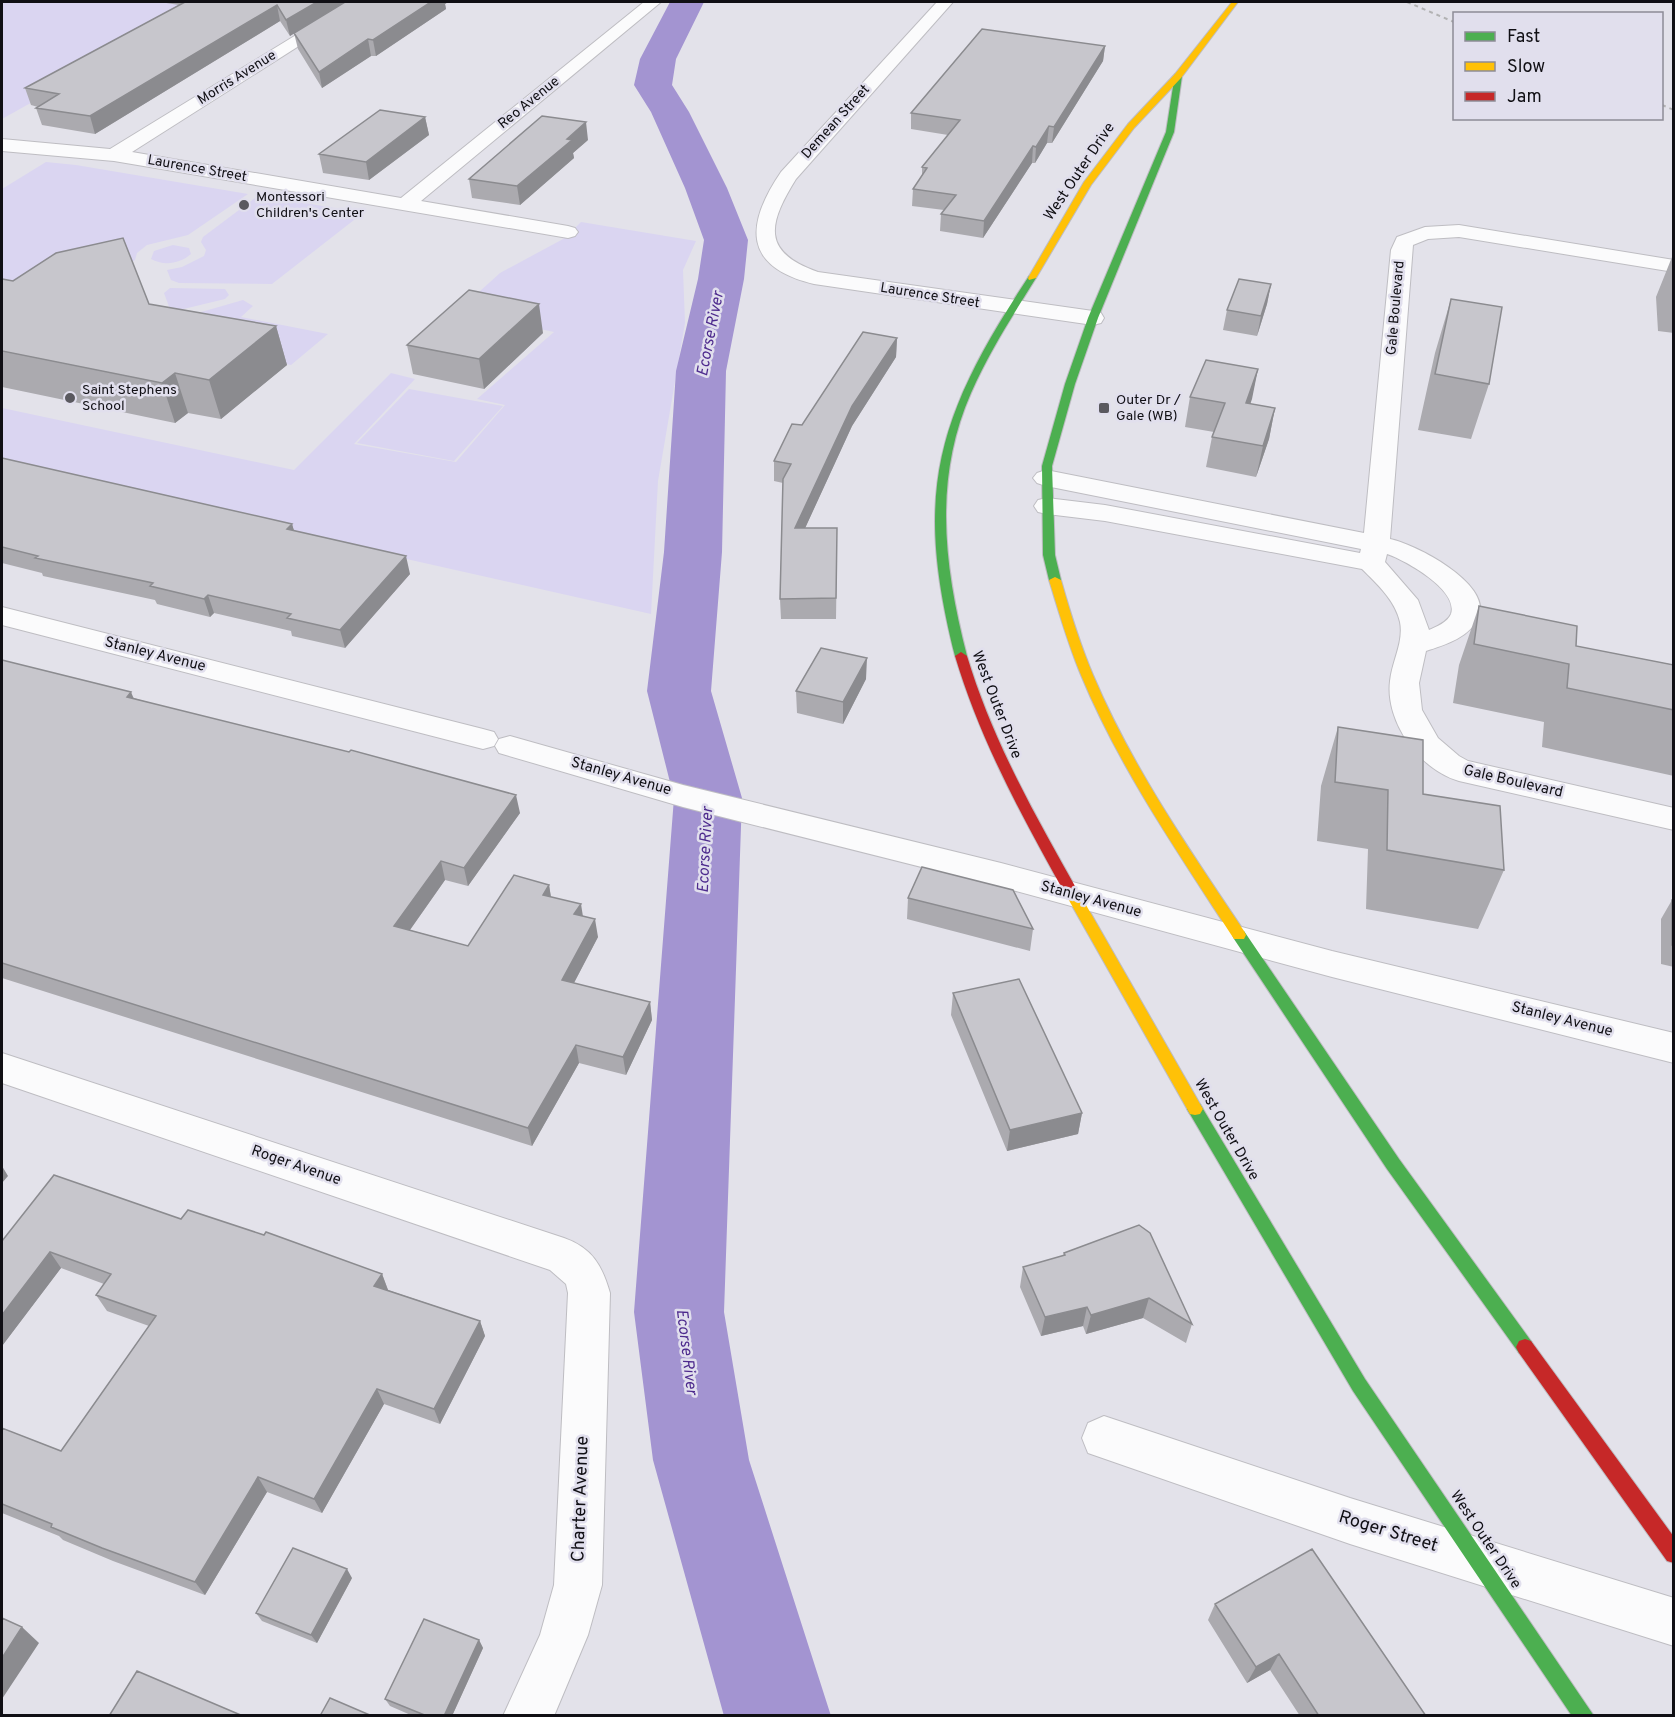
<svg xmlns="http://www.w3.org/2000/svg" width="1675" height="1717" font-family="Overpass,sans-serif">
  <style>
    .green { fill: #dad5f1 }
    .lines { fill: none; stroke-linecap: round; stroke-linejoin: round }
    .river { fill: #a394d1; fill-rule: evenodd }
    .street-casing { stroke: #bebdc2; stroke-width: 2 }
    .fast-casing { stroke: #bebdc2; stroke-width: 2 }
    .slow-casing { stroke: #bebdc2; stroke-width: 2 }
    .jam-casing { stroke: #bebdc2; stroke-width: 2 }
    .street { fill: #fbfbfc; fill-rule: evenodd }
    .fast { fill: #4caf50; fill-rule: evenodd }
    .slow { fill: #ffc107; fill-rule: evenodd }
    .jam { fill: #c62828; fill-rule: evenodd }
    .rail { stroke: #b2b2b3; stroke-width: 2; stroke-dasharray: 4 4; stroke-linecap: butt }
    .wall { fill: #abaaaf }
    .shaded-wall { fill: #8b8b8f }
    .building { fill: #c7c6cc; stroke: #8b8b8f; stroke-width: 1.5 }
    .poi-dot { fill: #5a595f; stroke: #e1dfed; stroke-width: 2 }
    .labels { text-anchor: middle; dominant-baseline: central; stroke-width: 5; stroke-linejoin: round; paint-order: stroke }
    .far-street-label { font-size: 14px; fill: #100f14; stroke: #e1dfed }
    .far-poi-label { font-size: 14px; fill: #100f14; stroke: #e1dfed; text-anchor: start }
    .street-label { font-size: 15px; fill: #100f14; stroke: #e1dfed }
    .water-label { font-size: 16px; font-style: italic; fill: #4d2a8d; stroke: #e1dfed }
    .near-street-label { font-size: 18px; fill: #100f14; stroke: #e1dfed }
  </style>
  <rect width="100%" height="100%" fill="#e3e2ea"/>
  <path class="green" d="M2 2H211L2 119Z
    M46 162 76 165 248 194 188 235 147 245 137 253 135 260 113 274 2 310V189Z
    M259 195 363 213 272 284 179 283 171 280 167 270 182 267 204 256 206 250 201 242 203 237Z
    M581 222 696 241 683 270 685 323 658 481 651 614 2 468V408L294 470 391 373 415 379 354 444 456 462 505 405 477 399 554 332 458 311 500 273 565 238Z
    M173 245 189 248 191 254C180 264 163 266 151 259L154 251Z
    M170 288 225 289 229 295 225 299 171 312 164 293Z
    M243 300 253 306 241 317 328 334 291 365 157 338 184 317Z
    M409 389 503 406 454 461 357 443Z"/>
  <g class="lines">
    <path class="river" d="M670 2H704L676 59 672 85 689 112 727 188 748 240 744 279 726 371 722 552 711 691 742 798 724 1312 749 1460 831 1716H724L653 1460 634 1312 674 798 647 691 664 552 676 371 698 279 704 240 685 188 651 112 634 85 640 59Z"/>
    <defs>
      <path id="street" d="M350 2H368L132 152 401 198 644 2H661L421 201 568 226 575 228 578 232 575 236 568 238 114 161 2 151V139L110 149Z
        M937 2H953L796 179C768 224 761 252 818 272L1093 311 1101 313 1104 318 1101 323 1093 325 814 284C743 267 745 225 781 172Z
        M1459 225 1674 260V272L1459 237 1428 239 1413 245 1390 539C1415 544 1491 583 1479 616 1471 637 1445 645 1426 651L1419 683 1422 710 1438 738 1459 756 1468 761 1674 808V830L1459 781C1420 770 1385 722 1390 681 1392 661 1404 642 1400 622 1395 600 1377 584 1362 569L1105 521 1047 514 1038 512 1034 506 1038 500 1047 498 1105 505 1360 553 1361 549 1046 486 1037 483 1033 478 1037 473 1046 470 1364 533 1391 250 1397 237 1425 227ZM1387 554C1405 560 1459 590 1451 614 1448 622 1436 627 1429 630L1418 600 1385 562Z
        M2 607 483 729 494 732 498 739 494 746 483 749 2 625Z
        M510 736 683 785 1001 863 1332 951 1674 1033V1063L1332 977 1001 887 683 807 499 753 495 746 499 739Z
        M2 1053 564 1238C592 1248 602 1265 610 1293L602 1585 588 1635 554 1716H503L540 1635 554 1585 568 1293 566 1284 550 1270 2 1083Z
        M1104 1416 1350 1498 1674 1598V1646L1350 1544 1088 1453 1082 1438 1088 1423Z"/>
      <path id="fast" d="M1175 74 1182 76 1174 132 1098 318 1075 384 1052 466 1055 555 1061 580 1055 583 1049 580 1043 555 1042 466 1065 384 1088 318 1166 132Z
        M1029 276 1036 278C1013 315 989 352 971 393 933 479 944 567 967 656L961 660 955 656C913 491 937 416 1029 276Z
        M1239 930 1244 931 1399 1159 1531 1341 1534 1347 1531 1353 1525 1355 1519 1353 1387 1169 1234 939 1232 935 1234 931Z
        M1195 1103 1200 1104 1365 1379 1594 1716H1572L1353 1391 1190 1114 1187 1109 1190 1104Z"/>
      <path id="slow" d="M1232 2H1238L1181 78 1134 128 1091 185 1036 278 1029 280 1028 278 1084 182 1128 124 1175 74Z
        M1055 577 1061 580C1070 612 1080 644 1093 675 1132 767 1189 849 1244 931L1246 935 1244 939H1234C1179 854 1120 769 1081 675 1068 644 1059 612 1049 580Z
        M1073 890 1078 891 1200 1104 1203 1109 1200 1114 1195 1115 1190 1114 1066 895 1068 891Z"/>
      <path id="jam" d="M961 652 967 656C993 742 1036 817 1080 895L1078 899H1068C1024 820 981 743 955 656Z
        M1525 1339 1531 1341 1674 1537V1563L1667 1561 1519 1353 1516 1347 1519 1341Z"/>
    </defs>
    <use href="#street" class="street-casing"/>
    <use href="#fast" class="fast-casing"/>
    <use href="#slow" class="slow-casing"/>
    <use href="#jam" class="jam-casing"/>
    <use href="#street" class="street"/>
    <use href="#fast" class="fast"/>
    <use href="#slow" class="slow"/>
    <use href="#jam" class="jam"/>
    <path class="rail" d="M1407 2 1454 22
      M1662 105 1674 110"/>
  </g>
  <path class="wall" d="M160 2H448L445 4 446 9 376 56H371L322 88 298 49 294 33 290 36 280 21 95 134 42 125 36 108 38 107 31 105 25 88 179 5Z
    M1105 46 1103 61 1052 143H1047L1035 163H1032L983 238 940 231 941 214 944 210 912 206 913 189 922 176V167L948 135 911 129V113Z
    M425 117 429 135 369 180 323 173 319 154Z
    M588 140 573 153 574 158 520 205 472 198 469 179Z
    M1674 252V333L1658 331 1656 297Z
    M2 279 276 326 287 365 221 419 188 413 175 423 2 387Z
    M1271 284 1267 304 1257 336 1223 330 1227 310Z
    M1451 299 1489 384 1471 439 1418 430 1435 353Z
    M543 333 484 389 413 374 407 345Z
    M897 338 896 357 852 426 805 528 837 548 836 619H781L780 599 783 483 774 481V461L802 425Z
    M1258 369 1250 404 1275 408 1269 439 1256 477 1206 467 1212 437 1214 432 1185 427 1190 397Z
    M2 458 292 524 294 531 410 574 345 648 292 636 291 631 214 613 210 617 157 604 155 600 43 576 42 573 2 563Z
    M1479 606 1576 646 1674 665V776L1542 747 1544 722 1453 703 1459 665Z
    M2 660 134 698 520 813 468 886 445 880 410 930 468 946 549 885 551 897 583 916 598 937 574 983 650 1002 652 1020 626 1075 579 1063 532 1146 2 978Z
    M866 679 843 724 797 713 796 691Z
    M1338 727 1423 794 1504 870 1478 929 1366 909 1368 849 1317 841 1321 786Z
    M908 898 1033 929 1030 951 907 919Z
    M1672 900H1674V967L1661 964V919Z
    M953 993 1082 1113 1078 1134 1007 1151 951 1015Z
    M181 1219 382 1274 388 1290 480 1321 485 1336 440 1424 384 1404 322 1513 267 1492 205 1595 113 1561 63 1540 59 1536 2 1513V1428L61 1451 149 1326 107 1311 96 1295 104 1284 61 1268 2 1346V1241Z
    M1139 1225 1192 1324 1186 1343 1143 1318 1086 1334 1083 1326 1041 1336 1020 1287 1023 1267 1063 1256 1064 1253Z
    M352 1578 317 1643 262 1621 256 1613Z
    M1215 1604 1426 1716H1300L1270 1670 1247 1683 1208 1620Z
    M479 1640 483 1648 452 1716H413L390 1706 385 1699Z"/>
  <path class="shaded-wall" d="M317 2H346L290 36 286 20Z
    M431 2H448L445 4 446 9 376 56 373 40Z
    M277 5 280 21 95 134 90 116Z
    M368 39 371 56 322 88 319 72Z
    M1105 46 1103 61 1052 143 1054 127Z
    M425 117 429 135 369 180 366 162Z
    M586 122 588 140 573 153 574 158 520 205 517 186 567 139Z
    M1049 126 1047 143 1035 163 1036 147Z
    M1033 146 1032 163 983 238 984 221Z
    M1271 284 1267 304 1257 336 1261 316Z
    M539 304 543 333 484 389 479 359Z
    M276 326 287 365 221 419 209 380Z
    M897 338 896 357 852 426 796 548 795 528 852 406Z
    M1258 369 1252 399 1240 434 1246 403Z
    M175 373 188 413 175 423 162 383Z
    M1275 408 1269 439 1256 477 1263 446Z
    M292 524 297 541 287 529Z
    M406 556 410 574 345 648 340 630Z
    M208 595 214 613 210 617 204 599Z
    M867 658 866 679 843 724V702Z
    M131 692 139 711 127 697Z
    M516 795 520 813 468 886 464 868Z
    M441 861 445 880 400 944 394 926Z
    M549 885 552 904 543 895Z
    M581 904 584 923 574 914Z
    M595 919 598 937 566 998 562 980Z
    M650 1002 652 1020 626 1075 623 1057Z
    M576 1045 579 1063 532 1146 528 1128Z
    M1082 1113 1078 1134 1007 1151 1010 1130Z
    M2 1166 8 1176 2 1183Z
    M50 1252 61 1268 2 1346V1315Z
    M382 1274 388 1290 381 1302 374 1286Z
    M1149 1298 1143 1318 1086 1334 1091 1315Z
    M1087 1307 1083 1326 1041 1336 1045 1317Z
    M480 1321 485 1336 440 1424 434 1409Z
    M377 1389 384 1404 322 1513 314 1499Z
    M258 1477 267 1492 205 1595 195 1582Z
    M347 1569 352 1578 317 1643 311 1635Z
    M22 1627 39 1643 2 1699V1658Z
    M479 1640 483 1648 452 1716H444Z
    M1279 1654 1270 1670 1247 1683 1256 1667Z"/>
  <path class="building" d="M185 2H317L286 20 277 5 90 116 36 108 59 94 25 88Z
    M345 2H431L373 40 368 39 319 72 294 33Z
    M982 29 1105 46 1054 127 1049 126 1036 147 1033 146 984 221 941 214 956 195 913 189 927 168 922 167 960 120 911 113Z
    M380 110 425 117 366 162 319 154Z
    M542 116 586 122 567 139 572 140 517 186 469 179Z
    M123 238 149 304 276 326 209 380 175 373 162 383 2 351V279L13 281 56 253Z
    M1239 279 1271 284 1261 316 1227 310Z
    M469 290 539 304 479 359 407 345Z
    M1451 299 1502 307 1489 384 1435 374Z
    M863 332 897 338 852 406 795 528H837L836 598 780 599 783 479 791 464 774 461 792 424 802 425Z
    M1206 360 1258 369 1246 403 1275 408 1263 446 1212 437 1225 403 1190 397Z
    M2 458 292 524 287 529 406 556 340 630 287 618 291 614 208 595 204 599 150 586 153 583 35 558 38 556 2 547Z
    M1479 606 1577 626 1576 646 1674 665V710L1567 688 1569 664 1474 644Z
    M821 648 867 658 843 702 796 691Z
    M2 660 131 692 127 697 349 752 351 750 516 795 464 868 441 861 394 926 468 946 514 875 549 885 543 895 581 904 574 914 595 919 562 980 650 1002 623 1057 576 1045 528 1128 2 963Z
    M1338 727 1423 740V794L1500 806 1504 870 1387 850 1388 790 1335 782Z
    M922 867 1013 890 1033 929 908 898Z
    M1672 900H1674V945H1672Z
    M1019 979 1082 1113 1010 1130 953 993Z
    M54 1175 181 1219 188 1210 264 1235 266 1232 382 1274 374 1286 480 1321 434 1409 377 1389 314 1499 258 1477 195 1582 102 1548 51 1527 52 1524 2 1504V1428L61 1451 156 1316 96 1295 111 1274 50 1252 2 1315V1241Z
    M1139 1225 1150 1233 1192 1324 1149 1298 1091 1315 1087 1307 1045 1317 1023 1267 1065 1255 1064 1253Z
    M293 1548 347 1569 311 1635 256 1613Z
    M1312 1549 1426 1716H1319L1279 1654 1256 1667 1215 1604Z
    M2 1618 22 1627 2 1658Z
    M424 1619 479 1640 444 1716H427L385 1699Z
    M137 1671 243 1716H109Z
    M330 1698 372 1716H320Z"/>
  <g class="poi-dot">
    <circle cx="244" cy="205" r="6"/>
    <circle cx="70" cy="398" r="6"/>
    <rect x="1098" y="402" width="12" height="12" rx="3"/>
  </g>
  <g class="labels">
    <g class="far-street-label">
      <text transform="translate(237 78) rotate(-32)">Morris Avenue</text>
      <text transform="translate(529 103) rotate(-39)">Reo Avenue</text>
      <text transform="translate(836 122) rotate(-48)">Demean Street</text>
      <text transform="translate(197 169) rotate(10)">Laurence Street</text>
      <text transform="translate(930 296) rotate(9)">Laurence Street</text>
      <text transform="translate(1396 308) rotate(-85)">Gale Boulevard</text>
    </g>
    <g class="far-poi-label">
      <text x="256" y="197">Montessori<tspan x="256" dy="16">Children's Center</tspan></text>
      <text x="82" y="390">Saint Stephens<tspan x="82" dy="16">School</tspan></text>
      <text x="1116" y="400">Outer Dr /<tspan x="1116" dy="16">Gale (WB)</tspan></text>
    </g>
    <g class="street-label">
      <text transform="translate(1080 172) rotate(-56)">West Outer Drive</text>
      <text transform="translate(155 655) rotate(14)">Stanley Avenue</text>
      <text transform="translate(996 705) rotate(69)">West Outer Drive</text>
      <text transform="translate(621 777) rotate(16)">Stanley Avenue</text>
      <text transform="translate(1513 782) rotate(13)">Gale Boulevard</text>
      <text transform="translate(1091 900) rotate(15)">Stanley Avenue</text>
      <text transform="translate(1562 1020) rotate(14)">Stanley Avenue</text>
      <text transform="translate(1226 1130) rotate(60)">West Outer Drive</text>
      <text transform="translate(296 1166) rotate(19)">Roger Avenue</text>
      <text transform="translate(1485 1540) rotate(56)">West Outer Drive</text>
    </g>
    <g class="water-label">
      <text transform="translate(711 334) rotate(-79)">Ecorse River</text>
      <text transform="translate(706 850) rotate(-87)">Ecorse River</text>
      <text transform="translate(686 1352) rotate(83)">Ecorse River</text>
    </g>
    <g class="near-street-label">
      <text transform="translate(581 1499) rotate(-88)">Charter Avenue</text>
      <text transform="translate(1388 1532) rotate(17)">Roger Street</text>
    </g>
  </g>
  <rect width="1675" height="1717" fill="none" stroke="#100f14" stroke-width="6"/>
  <rect x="1453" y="12" width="210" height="108" fill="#e1dfed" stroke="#8d8c96" stroke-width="1.5"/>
  <rect x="1465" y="32" width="30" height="9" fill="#4caf50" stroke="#8d8c96" stroke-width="1.5"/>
  <text x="1507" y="42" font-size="18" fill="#100f14">Fast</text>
  <rect x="1465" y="62" width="30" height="9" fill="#ffc107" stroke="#8d8c96" stroke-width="1.5"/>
  <text x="1507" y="72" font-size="18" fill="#100f14">Slow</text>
  <rect x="1465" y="92" width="30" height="9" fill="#c62828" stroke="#8d8c96" stroke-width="1.5"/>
  <text x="1507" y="102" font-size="18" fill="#100f14">Jam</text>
</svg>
